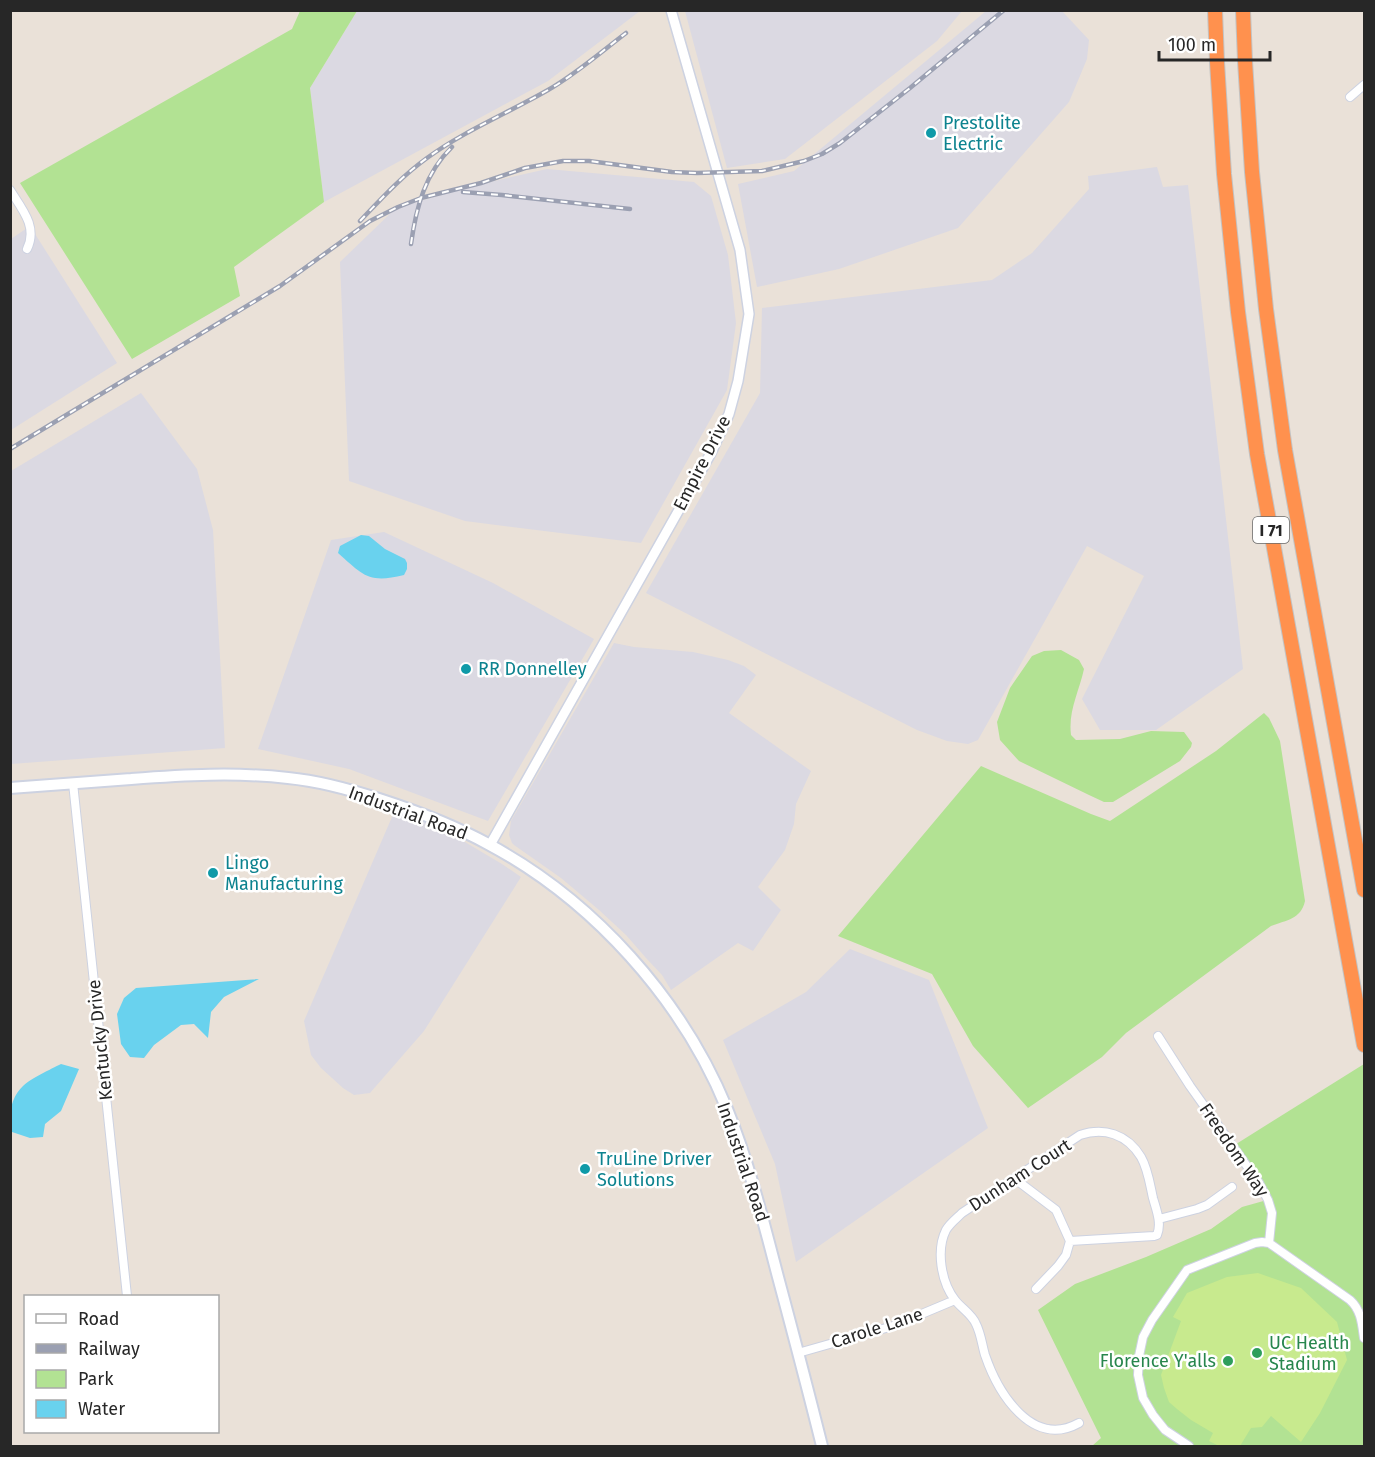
<svg xmlns="http://www.w3.org/2000/svg" width="1375" height="1457" font-family="'Fira Sans',sans-serif">
  <style>
    .industrial { fill: #dbd9e2 }
    .green { fill: #b2e293 }
    .pitch { fill: #c8ea8e }
    .water { fill: #69d2ee }
    .lines { fill: none; stroke-linecap: round; stroke-linejoin: round }
    .minor-casing { stroke: #cdd2e1; stroke-width: 10 }
    .tertiary-casing { stroke: #cdd2e1; stroke-width: 12 }
    .secondary-casing { stroke: #cdd2e1; stroke-width: 14 }
    .motorway-casing { stroke: #c3c3c3; stroke-width: 16 }
    .minor { stroke: #fff; stroke-width: 8 }
    .tertiary { stroke: #fff; stroke-width: 9 }
    .secondary { stroke: #fff; stroke-width: 10 }
    .motorway { stroke: #ff914e; stroke-width: 14 }
    .rail-casing { stroke: #9ba0b2; stroke-width: 4.5 }
    .rail { stroke: #fff; stroke-width: 2; stroke-dasharray: 7; stroke-linecap: butt }
    .culture-dot { fill: #0f9aa8; stroke: #fff; stroke-width: 2 }
    .leisure-dot { fill: #2e9e5b; stroke: #fff; stroke-width: 2 }
    .labels { text-anchor: middle; dominant-baseline: central; stroke-width: 5; stroke-linejoin: round; paint-order: stroke }
    .shield { fill: #fff; stroke: #686868; stroke-width: 1.5 }
    .shield-label { font-size: 16px; font-weight: bold; fill: #272727 }
    .culture-label { font-size: 18px; fill: #0d838f; stroke: #fff; text-anchor: start }
    .street-label { font-size: 18px; fill: #272727; stroke: #fff }
    .leisure-label { font-size: 18px; fill: #27864d; stroke: #fff; text-anchor: start }
  </style>
  <rect width="100%" height="100%" fill="#eae1d8"/>
  <path class="industrial" d="M357 11H640L548 81 324 202 310 88Z
    M685 11V10L962 11 937 41 785 159 727 168Z
    M986 11H1062L1089 40 1087 59 1069 102 958 228 839 269 757 287 738 184 794 171Z
    M1157 167 1163 187 1188 185 1243 669 1156 730H1100L1082 699 1144 576 1087 546 978 740 968 744 947 741 917 730 646 593 760 393 762 308 992 280 1032 253 1089 189 1088 176Z
    M547 169 694 182 711 196 728 255 736 323 727 390 641 543 465 521 349 481 340 262 396 208 472 186Z
    M30 226 117 363 11 430V239Z
    M141 393 197 469 213 530 225 748 11 764V471Z
    M384 532 493 583 594 639 488 821 349 769 258 749 331 540Z
    M614 643 634 647 693 652 728 660 744 666 756 675 729 713 811 771 796 804 794 824 785 850 758 887 781 910 753 951 738 943 671 990 662 975 646 958 626 935 599 910 561 878 514 845 512 843 509 835 511 821Z
    M395 810 448 832 502 864 521 877 424 1031 370 1093 354 1095 343 1088 321 1068 311 1055 304 1021Z
    M850 949 929 980 988 1128 796 1262 775 1164 723 1040 806 992Z"/>
  <path class="green" d="M300 11H357L310 88 324 202 234 267 240 296 132 359 20 183 292 29Z
    M1061 650 1079 660 1084 669C1079 692 1068 711 1071 735L1076 740 1120 739 1151 731 1184 732 1192 743 1191 747 1180 761 1113 802H1104L1089 795 1019 761 1000 740 997 722 1010 688 1032 656 1044 651Z
    M1264 713 1269 718 1280 741 1305 901C1301 919 1287 920 1271 926L1126 1033 1102 1057 1028 1108 973 1046 932 974 838 936 981 766 1091 814 1110 821 1216 751Z
    M1364 1064V1446H1092L1101 1438 1038 1310 1075 1284 1146 1257 1211 1229 1242 1207 1267 1200 1233 1146Z"/>
  <path class="pitch" d="M1258 1273 1301 1288 1337 1322 1347 1360 1320 1413 1301 1442 1271 1416 1262 1427 1251 1428 1240 1446H1219L1209 1441 1213 1433 1191 1420 1177 1409 1169 1402 1164 1388 1161 1375 1181 1321 1173 1317 1187 1293 1227 1277Z"/>
  <path class="water" d="M361 535 369 536 385 549 405 559 407 563V569L404 575C368 584 363 575 338 553L340 546Z
    M259 979 224 997 211 1012 208 1038 194 1024 181 1025 154 1045 144 1058 130 1057 121 1044 117 1014 124 998 136 988Z
    M61 1064 79 1069 61 1111 45 1124 43 1137 30 1138 12 1132C7 1117 11 1097 23 1086 30 1079 51 1069 61 1064Z"/>
  <g class="lines">
    <defs>
      <path id="minor" d="M1350 97 1364 85
        M10 190C22 209 38 227 27 249
        M73 783 127 1296
        M1158 1036 1190 1086 1259 1183 1268 1200 1272 1213 1269 1243 1350 1300C1361 1310 1362 1323 1364 1338
        M1015 1179 1056 1210 1070 1241
        M1159 1219 1197 1209 1207 1205 1232 1187
        M1070 1241 1154 1236 1157 1235C1162 1223 1156 1209 1153 1198 1150 1185 1148 1169 1141 1157 1127 1134 1104 1127 1080 1135L962 1213C957 1218 950 1223 946 1230 936 1250 941 1282 955 1300 961 1308 972 1314 976 1324 981 1334 982 1345 985 1355 998 1393 1032 1449 1079 1423
        M1036 1289 1058 1266 1066 1255 1070 1241
        M798 1353 893 1326 955 1300
        M1189 1446 1165 1430 1153 1415 1143 1398 1138 1375 1139 1356 1143 1337 1152 1320 1187 1270 1255 1243 1262 1242 1269 1243"/>
      <path id="tertiary" d="M490 845 711 453 729 414 738 381 749 314 740 250 671 10"/>
      <path id="secondary" d="M10 788C51 785 91 782 131 779 184 775 236 772 288 778 320 781 352 790 382 800 419 812 455 826 488 844 593 900 682 999 727 1109 749 1163 763 1220 778 1277 793 1333 808 1390 822 1446"/>
      <path id="motorway" d="M1215 10 1217 62 1224 174 1238 312 1257 454 1364 1045
        M1243 10 1245 61 1252 172 1266 309 1285 450 1364 890"/>
    </defs>
    <use href="#minor" class="minor-casing"/>
    <use href="#tertiary" class="tertiary-casing"/>
    <use href="#secondary" class="secondary-casing"/>
    <use href="#motorway" class="motorway-casing"/>
    <use href="#minor" class="minor"/>
    <use href="#tertiary" class="tertiary"/>
    <use href="#secondary" class="secondary"/>
    <use href="#motorway" class="motorway"/>
    <defs>
      <path id="rail" d="M463 192 502 195 630 209
        M360 221C381 199 402 176 427 158 464 131 508 113 548 90 576 74 601 52 626 33
        M411 244C416 208 425 173 452 147
        M10 449 280 286 370 221 398 207 421 198 481 183 525 168 563 161H589L672 172 697 173 762 171 804 161 822 154 840 143 910 88 1004 10"/>
    </defs>
    <use href="#rail" class="rail-casing"/>
    <use href="#rail" class="rail"/>
  </g>
  <g class="culture-dot">
    <circle cx="931" cy="133" r="6"/>
    <circle cx="466" cy="669" r="6"/>
    <circle cx="213" cy="873" r="6"/>
    <circle cx="585" cy="1169" r="6"/>
  </g>
  <g class="leisure-dot">
    <circle cx="1257" cy="1353" r="6"/>
    <circle cx="1228" cy="1361" r="6"/>
  </g>
  <g class="labels">
    <rect class="shield" x="1253" y="517" width="36" height="26" rx="4.5"/>
    <g class="shield-label">
      <text x="1271" y="530">I 71</text>
    </g>
    <g class="culture-label">
      <text x="943" y="123">Prestolite<tspan x="943" dy="21">Electric</tspan></text>
      <text x="478" y="669">RR Donnelley</text>
      <text x="225" y="863">Lingo<tspan x="225" dy="21">Manufacturing</tspan></text>
      <text x="597" y="1159">TruLine Driver<tspan x="597" dy="21">Solutions</tspan></text>
    </g>
    <g class="street-label">
      <text transform="translate(702 463) rotate(-63)">Empire Drive</text>
      <text transform="translate(408 813) rotate(20)">Industrial Road</text>
      <text transform="translate(100 1040) rotate(-96)">Kentucky Drive</text>
      <text transform="translate(1234 1150) rotate(56)">Freedom Way</text>
      <text transform="translate(743 1162) rotate(71)">Industrial Road</text>
      <text transform="translate(1020 1175) rotate(-33)">Dunham Court</text>
      <text transform="translate(877 1328) rotate(-18)">Carole Lane</text>
    </g>
    <g class="leisure-label">
      <text x="1269" y="1343">UC Health<tspan x="1269" dy="21">Stadium</tspan></text>
      <text x="1216" y="1361" text-anchor="end">Florence Y'alls</text>
    </g>
  </g>
  <rect width="1375" height="1457" fill="none" stroke="#272727" stroke-width="24"/>
  <rect x="24" y="1295" width="195" height="138" fill="#ffffff" stroke="#a9a9a9" stroke-width="1.5"/>
  <rect x="36" y="1314" width="30" height="9" fill="#ffffff" stroke="#a9a9a9" stroke-width="1.5"/>
  <text x="78" y="1325" font-size="18" fill="#272727">Road</text>
  <rect x="36" y="1344" width="30" height="9" fill="#9ba0b2" stroke="#a9a9a9" stroke-width="1.5"/>
  <text x="78" y="1355" font-size="18" fill="#272727">Railway</text>
  <rect x="36" y="1370" width="30" height="18" fill="#b2e293" stroke="#a9a9a9" stroke-width="1.5"/>
  <text x="78" y="1385" font-size="18" fill="#272727">Park</text>
  <rect x="36" y="1400" width="30" height="18" fill="#69d2ee" stroke="#a9a9a9" stroke-width="1.5"/>
  <text x="78" y="1415" font-size="18" fill="#272727">Water</text>
  <path d="M1159 51v9h111v-9" fill="none" stroke="#272727" stroke-width="3"/>
  <text x="1168" y="51" font-size="18" fill="#272727" stroke="#ffffff" stroke-width="4.5" paint-order="stroke">100 m</text>
</svg>
